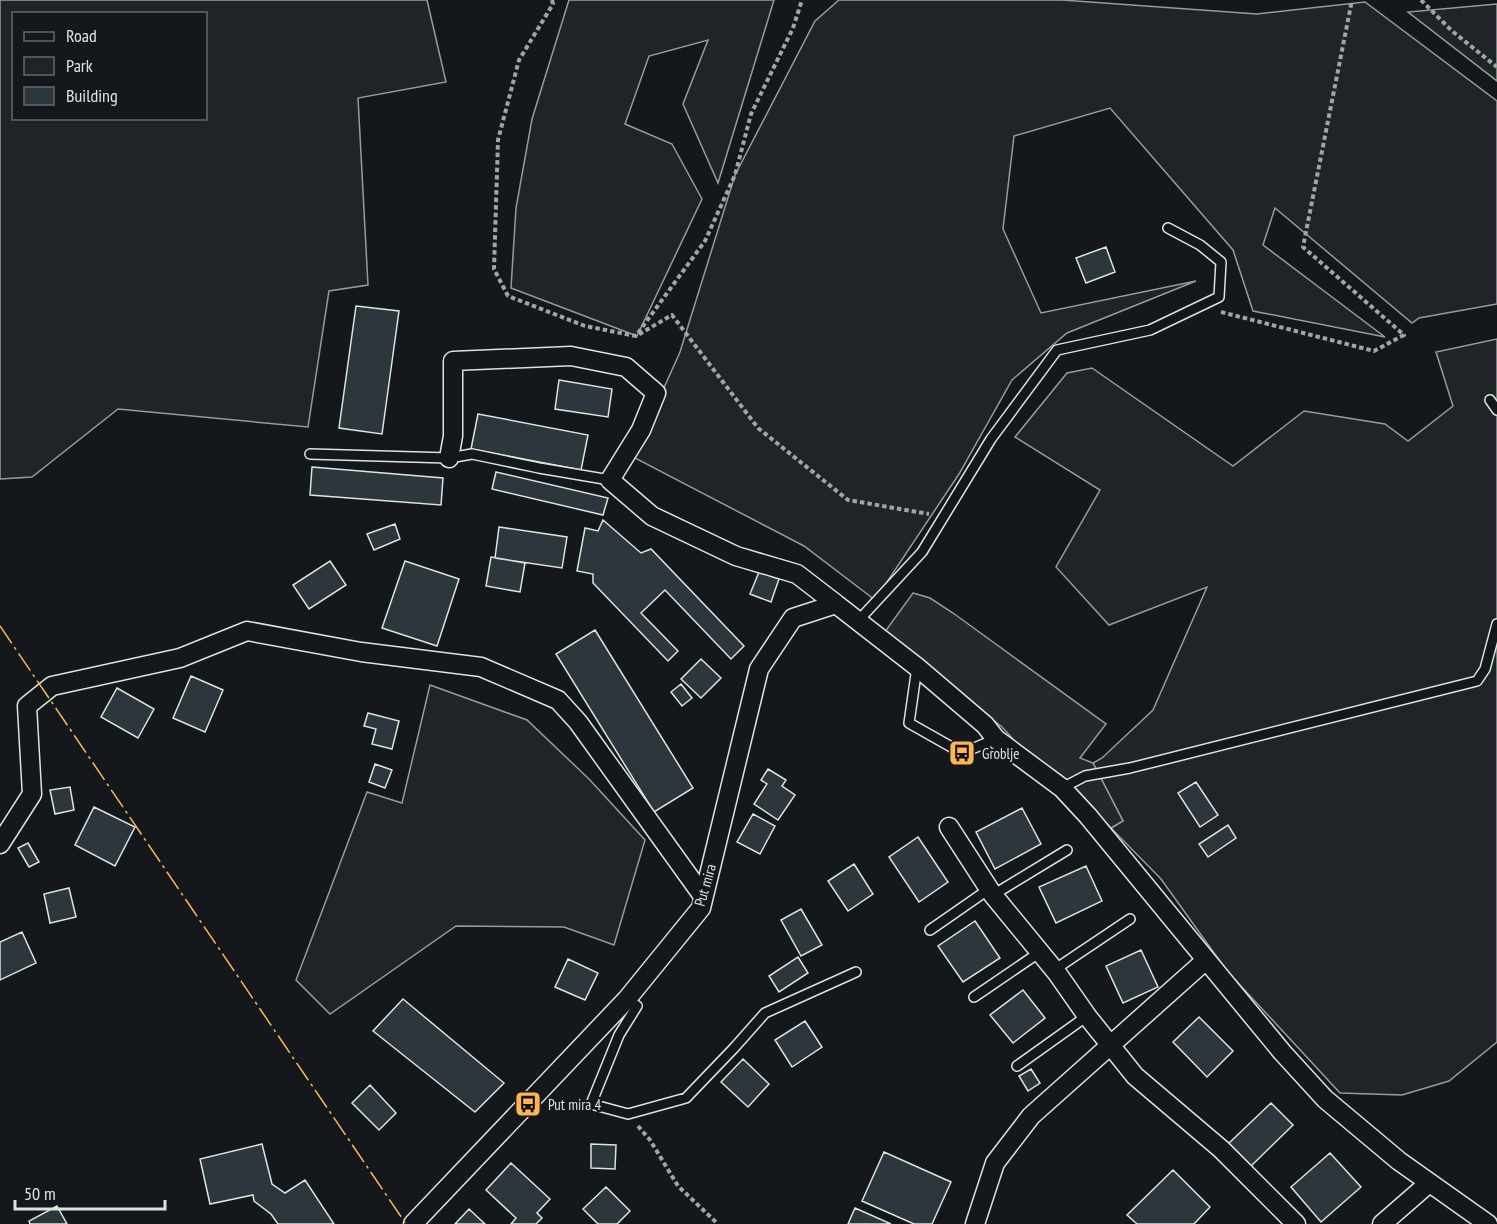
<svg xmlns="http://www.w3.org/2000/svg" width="1497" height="1224" font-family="'PT Sans Narrow',sans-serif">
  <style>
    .green { fill: #202428; stroke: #939e99; stroke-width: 1.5; fill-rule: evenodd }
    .parking { fill: #24282b; stroke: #939e99; stroke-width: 1.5 }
    .building { fill: #2c363c; stroke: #d8e6dc; stroke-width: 1.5 }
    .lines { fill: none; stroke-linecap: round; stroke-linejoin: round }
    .service-casing { stroke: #d8e6dc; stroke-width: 12 }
    .minor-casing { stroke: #d8e6dc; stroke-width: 21 }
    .path { stroke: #9da8a2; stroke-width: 4; stroke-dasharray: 4.5 3; stroke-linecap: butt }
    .service { stroke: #14181c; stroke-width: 9 }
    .minor { stroke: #14181c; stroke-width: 18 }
    .power { stroke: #ffb74d; stroke-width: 1.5; stroke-dasharray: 21 4.5 3 4.5; stroke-linecap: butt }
    .labels { text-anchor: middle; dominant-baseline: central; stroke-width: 4.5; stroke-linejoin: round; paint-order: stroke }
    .poi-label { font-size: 15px; fill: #d8e6dc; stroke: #14181c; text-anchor: start }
    .street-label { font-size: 15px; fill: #d8e6dc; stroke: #14181c }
  </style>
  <rect width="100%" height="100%" fill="#14181c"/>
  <path class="green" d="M0 0H427L446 82 358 98 368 285 329 291 308 427 118 409 32 477 0 479ZM14 14H206V118H14Z
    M569 0H774L718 183 683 104 708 40 649 56 625 124 672 144 702 199 637 336 511 288 516 208 532 119Z
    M839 0H1062L1257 14 1365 2 1497 101V304L1419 318 1412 323 1275 208 1263 245 1385 337 1253 311 1233 250 1110 108 1014 136 1003 229 1041 313 1196 281 1067 333 1012 380 959 474 875 600 804 546 633 457 680 352 735 175 815 21Z
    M1497 4V81L1408 12Z
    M1497 339V1042L1449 1081 1402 1095 1340 1093 1227 971 1161 879 1111 828 1123 821 1093 763 1102 758 1153 710 1207 587 1109 625 1056 567 1100 490 1015 437 1067 373 1092 368 1233 466 1304 411 1385 424 1408 441 1453 406 1436 352Z
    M430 685 527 720 589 779 645 840 614 945 564 927 456 926 330 1014 296 980 367 792 402 803Z"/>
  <path class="parking" d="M913 593 930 598 953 613 1106 724 1080 758 1093 763 1123 821 1111 828 1067 781 1033 761 1002 727 884 633Z"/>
  <path class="building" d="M1106 247 1115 272 1086 283 1076 258Z
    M356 306 399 311 382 434 339 428Z
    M559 380 612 389 608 417 555 409Z
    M478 414 588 435 581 470 471 449Z
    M312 467 443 478 441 505 310 495Z
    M496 472 608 498 603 515 492 489Z
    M603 520 641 553 651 549 744 646 731 659 665 590 641 613 678 651 668 661 593 583V574L577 571 585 528 598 531Z
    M395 524 400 539 374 550 367 534Z
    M499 527 567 537 562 568 495 558Z
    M491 557 525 563 520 592 486 586Z
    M330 561 346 585 309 609 293 585Z
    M405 561 459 579 437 646 382 628Z
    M759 572 779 579 771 602 750 594Z
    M595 630 693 788 654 812 556 654Z
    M701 659 721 678 701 698 681 679Z
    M191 676 223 690 205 732 173 718Z
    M681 684 692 698 682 706 671 692Z
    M117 688 154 709 138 738 101 717Z
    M368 713 399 721 392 749 372 744 376 729 364 726Z
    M375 764 392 770 385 788 369 782Z
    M768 769 786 780 782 786 795 795 778 820 754 804 767 784 761 780Z
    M1196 782 1218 815 1200 827 1178 793Z
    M70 787 74 810 55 814 50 790Z
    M94 807 135 827 115 866 75 845Z
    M1022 808 1041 844 995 869 976 832Z
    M753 814 775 826 760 854 737 842Z
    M1228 825 1236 838 1208 857 1199 844Z
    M918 837 948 882 919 902 889 857Z
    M28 843 39 862 29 867 18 848Z
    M854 864 873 894 848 911 828 881Z
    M1086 866 1102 901 1056 923 1039 887Z
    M69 888 76 917 50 923 44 894Z
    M801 909 822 945 801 956 781 920Z
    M975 921 1000 958 963 982 938 946Z
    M22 932 36 963 0 980V942Z
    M1141 950 1158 987 1123 1003 1106 966Z
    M798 957 808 973 779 992 769 976Z
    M568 959 598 973 585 1000 555 987Z
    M1023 990 1045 1018 1013 1043 990 1015Z
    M403 999 504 1083 475 1112 373 1031Z
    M1199 1017 1233 1051 1207 1077 1173 1042Z
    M805 1021 822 1047 792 1067 775 1040Z
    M743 1059 769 1084 748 1107 721 1082Z
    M1031 1069 1040 1083 1028 1091 1019 1076Z
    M370 1085 396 1113 379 1130 352 1103Z
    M1271 1103 1293 1125 1249 1168 1227 1145Z
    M262 1144 272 1184 285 1193 305 1180 334 1224H278L271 1214 254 1201 253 1195 210 1204 200 1159Z
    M591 1144 616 1145 615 1169 591 1168Z
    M884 1152 951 1182 932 1224H914L862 1201Z
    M1330 1153 1361 1187 1321 1222 1291 1187Z
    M511 1163 550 1199 537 1213 542 1218 536 1224H511L516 1218 486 1190Z
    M1173 1170 1210 1207 1194 1224H1137L1127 1215Z
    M606 1187 630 1211 617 1224H598L583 1209Z
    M57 1206 67 1224H30L29 1221Z
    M855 1208 891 1224H848Z
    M469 1209 485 1224H455Z"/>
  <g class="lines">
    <defs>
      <path id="service" d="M1490 400 1497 410
        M310 454 449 458 472 454 539 468 610 480
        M858 621 922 552 991 439 1057 350 1150 330 1219 297 1221 262 1200 245 1168 228
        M917 667 909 723 962 753 996 739
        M1062 788 1085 776 1130 768 1477 681 1485 669 1497 624
        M993 895 1067 850
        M930 930 989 889
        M1054 970 1130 919
        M974 997 1040 952
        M627 999 637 1006 619 1035 591 1104 628 1114 686 1098 734 1048 765 1013 856 972
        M1017 1066 1087 1016"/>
      <path id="minor" d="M449 458 453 436V361L571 356 626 367 656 393 641 430 610 480 652 516 736 556 797 574 836 604
        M949 827 993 895 1057 973 1087 1016 1135 1076 1221 1149 1296 1224
        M0 844 32 794 27 706 52 686 180 658 247 631 361 652 481 667 558 700 578 722 703 896
        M413 1224 627 999 701 908 759 669 793 618 836 604 917 667 985 725 996 739 1062 788 1088 816 1282 1052 1325 1099 1399 1161 1488 1224
        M975 1224 995 1163 1031 1116 1206 960
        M1382 1224 1428 1184"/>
    </defs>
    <use href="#service" class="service-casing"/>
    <use href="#minor" class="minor-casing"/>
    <path class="path" d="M552 0 553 4 519 60 498 140 494 269 508 296 585 326 636 336 672 315 758 428 848 500 929 514
      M1421 0 1452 31 1497 67
      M1221 312 1374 351 1404 335 1303 247 1352 0
      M638 333 705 241 735 175 751 114 793 28 802 0
      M638 1126 650 1140 678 1186 718 1224"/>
    <use href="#service" class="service"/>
    <use href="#minor" class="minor"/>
    <path class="power" d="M0 626 406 1224"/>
  </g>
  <defs>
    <symbol id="bus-square" viewBox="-11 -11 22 22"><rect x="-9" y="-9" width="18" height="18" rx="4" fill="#ffb74d" stroke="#14181c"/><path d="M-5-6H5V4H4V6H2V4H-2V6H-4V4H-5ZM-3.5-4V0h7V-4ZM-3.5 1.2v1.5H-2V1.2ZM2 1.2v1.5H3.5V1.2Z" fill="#111"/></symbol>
  </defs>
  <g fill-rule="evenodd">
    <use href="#bus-square" x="947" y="738" width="30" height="30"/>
    <use href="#bus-square" x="513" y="1089" width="30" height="30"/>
  </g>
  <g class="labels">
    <g class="poi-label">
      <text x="982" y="753">Groblje</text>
      <text x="548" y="1104">Put mira 4</text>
    </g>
    <g class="street-label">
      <text transform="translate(705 885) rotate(-74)">Put mira</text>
    </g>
  </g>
  <rect x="12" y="12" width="195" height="108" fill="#14181c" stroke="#626a69" stroke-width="1.5"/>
  <rect x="24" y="32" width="30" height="9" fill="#14181c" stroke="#626a69" stroke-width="1.5"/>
  <text x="66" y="42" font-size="18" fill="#d8e6dc">Road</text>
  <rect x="24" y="57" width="30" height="18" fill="#202428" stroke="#626a69" stroke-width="1.5"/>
  <text x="66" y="72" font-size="18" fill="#d8e6dc">Park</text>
  <rect x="24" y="87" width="30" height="18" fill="#2c363c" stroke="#626a69" stroke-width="1.5"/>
  <text x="66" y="102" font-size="18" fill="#d8e6dc">Building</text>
  <path d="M15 1200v9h150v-9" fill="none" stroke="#d8e6dc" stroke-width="3"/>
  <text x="24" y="1200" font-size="18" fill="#d8e6dc" stroke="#14181c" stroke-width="4.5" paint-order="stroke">50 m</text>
</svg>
